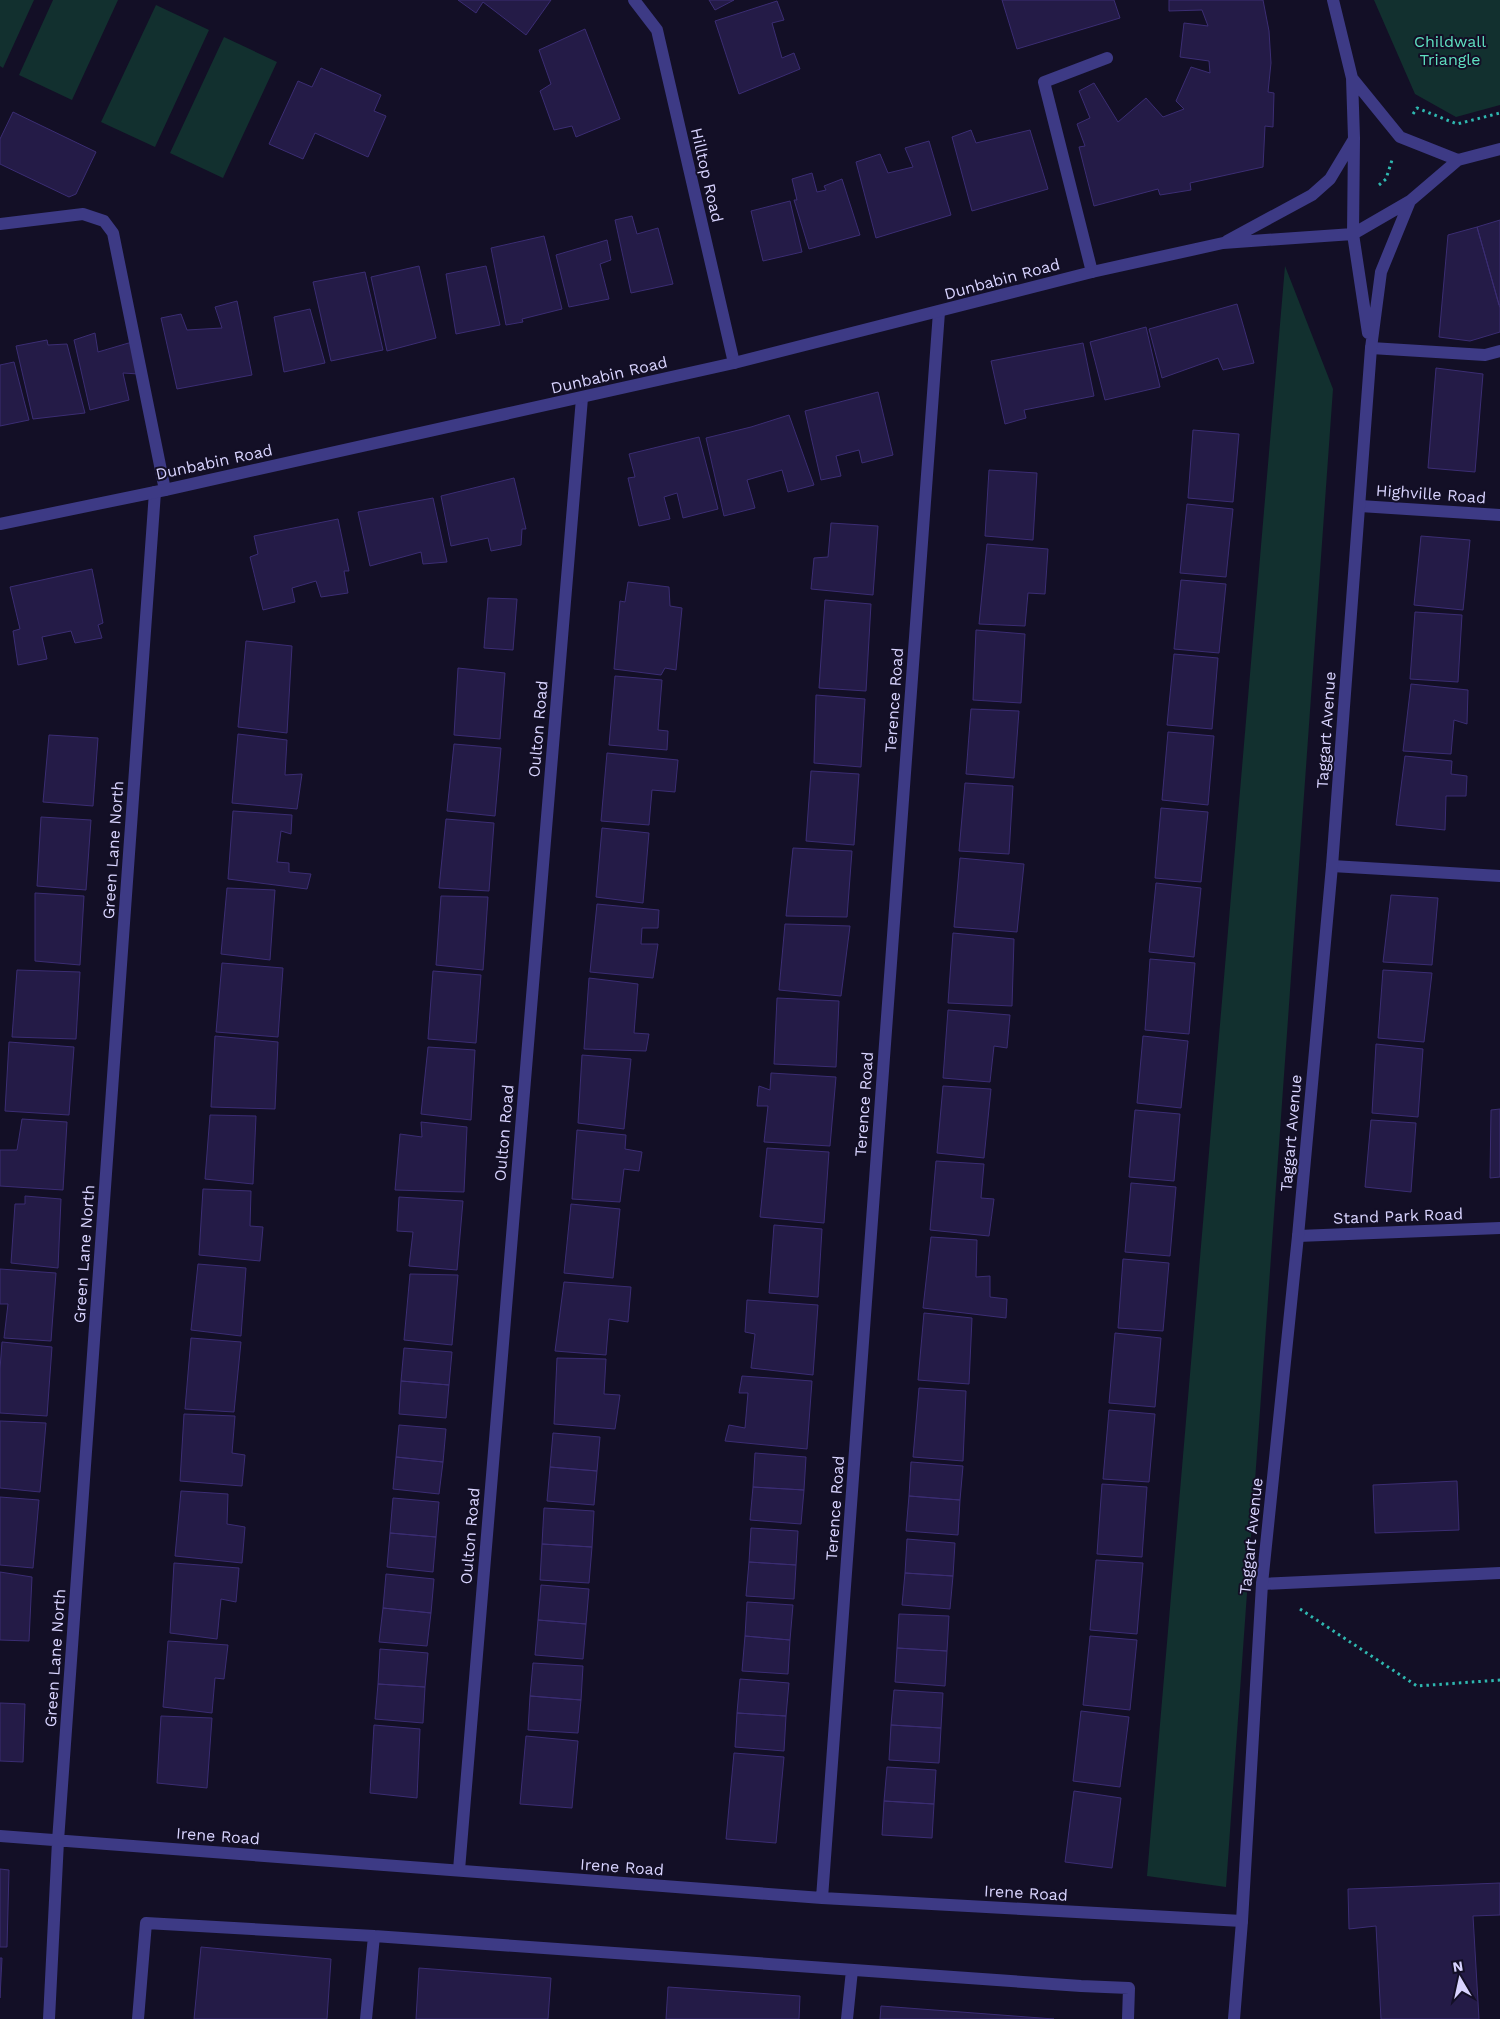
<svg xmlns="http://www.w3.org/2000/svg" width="1500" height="2019" font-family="'Work Sans',sans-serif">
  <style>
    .green { fill: #12302f }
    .building { fill: #241b47; stroke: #3b2d73 }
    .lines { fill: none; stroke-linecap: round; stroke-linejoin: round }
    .path { stroke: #2fb8b0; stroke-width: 3; stroke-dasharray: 2.5 4; stroke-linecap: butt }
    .service { stroke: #3d3a85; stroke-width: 12 }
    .minor { stroke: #3d3a85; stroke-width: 12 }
    .tertiary { stroke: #3d3a85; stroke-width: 12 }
    .labels { text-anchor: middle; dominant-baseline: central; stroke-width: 4; stroke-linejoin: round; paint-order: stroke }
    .park-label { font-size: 16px; fill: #5fe0c0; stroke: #130f26 }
    .street-label { font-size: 16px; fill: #d9d4ff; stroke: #130f26 }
  </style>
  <rect width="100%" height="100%" fill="#130f26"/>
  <path class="green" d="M0 0H34L3 68 0 66Z
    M53 0H118L72 100 19 75Z
    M1374 0H1500V105L1456 117 1415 94Z
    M156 5 209 30 155 147 101 122Z
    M224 37 277 62 223 178 170 153Z
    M1285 266 1333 389 1226 1887 1147 1876Z"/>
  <path class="building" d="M458 0H551L526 35 483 2 476 13Z
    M709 0H734L715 10Z
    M1002 0H1114L1120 18 1017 49Z
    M1169 0H1263L1269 31 1271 63 1268 92 1274 93 1273 127 1265 126 1263 167 1190 183 1191 190 1160 195 1158 189 1094 206 1079 147 1085 146 1077 124 1090 118 1079 91 1094 83 1118 122 1146 98 1163 117 1184 109 1176 101 1191 67 1210 73 1209 61 1180 57 1184 23 1208 26 1202 10 1169 11Z
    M777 1 784 20 772 23 782 58 794 53 800 69 739 94 715 21Z
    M585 29 620 119 576 137 572 126 554 130 540 91 551 84 539 50Z
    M321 68 381 95 374 111 386 116 368 157 315 133 303 159 269 144 298 81 312 87Z
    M13 112 96 152 76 194 69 197 0 164V139Z
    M971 130 976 143 1030 130 1048 189 972 211 952 137Z
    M929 141 951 215 876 238 856 162 880 154 888 173 913 167 905 148Z
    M812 173 817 192 826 190 824 186 842 179 860 235 809 249 794 200H797L792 179Z
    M790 201 802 252 763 261 751 211Z
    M632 216 637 234 658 228 673 284 631 293 615 220Z
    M1500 220V305H1499L1477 227Z
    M1477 227 1500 308V332L1470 341 1439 337 1448 235Z
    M544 236 562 309 522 319 523 322 506 325 491 248Z
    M607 240 611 260 600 264 609 299 569 307 556 255Z
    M419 266 436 338 387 351 371 277Z
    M486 266 500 325 456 334 446 274Z
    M365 272 383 350 331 361 313 282Z
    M237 301 252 375 177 389 161 318 181 314 187 330 222 328 215 307Z
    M1237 304 1254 363 1223 370 1218 358 1162 378 1149 329Z
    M310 309 325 363 284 372 274 317Z
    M1146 327 1160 387 1105 400 1090 342Z
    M95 333 98 352 132 342 139 374 123 373 129 400 90 410 74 340Z
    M47 340 48 345 67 344 85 413 33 419 16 346Z
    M1083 343 1094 396 1024 410 1026 418 1005 424 991 361Z
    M14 362 29 420 0 426V365Z
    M1436 368 1483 374 1475 472 1428 468Z
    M878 392 893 455 862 463 859 450 836 456 841 476 821 480 805 411Z
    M789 415 814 485 788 492 782 470 747 480 755 508 724 516 706 438 751 427Z
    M1193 430 1239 434 1233 502 1188 498Z
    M699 437 718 509 683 518 677 493 664 497 670 519 639 526 628 478 635 477 629 454Z
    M989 470 1037 473 1033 540 985 536Z
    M514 478 526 529H522L521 545 491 551 488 538 451 546 441 496Z
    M433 498 447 562 423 564 421 552 370 566 358 512Z
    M1187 504 1233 509 1226 577 1180 573Z
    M338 519 349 571H344L348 593 321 597 316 581 292 588 295 602 263 610 250 557 258 554 254 536Z
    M831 523 878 526 873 595 811 589 814 558 828 557Z
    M1421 536 1470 540 1463 610 1414 605Z
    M987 544 1048 549 1045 594 1028 593 1025 626 979 624Z
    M92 569 103 623 98 625 102 638 75 643 71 631 42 637 47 659 18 665 13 631 20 629 10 587Z
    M1181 580 1226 584 1219 653 1174 649Z
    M628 582 669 587 670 606 682 608 676 670 665 668 661 675 614 669 620 601 625 602Z
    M488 598 517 599 513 650 484 648Z
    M825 600 871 604 866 691 819 688Z
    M1415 612 1462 615 1458 682 1410 679Z
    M976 630 1025 634 1021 703 973 700Z
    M246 641 292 646 287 733 238 727Z
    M1174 654 1218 658 1212 729 1167 725Z
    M458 668 505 673 500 739 454 735Z
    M615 676 662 680 658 730 668 731 667 750 609 745Z
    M1411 684 1468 690 1467 724 1454 720 1451 754 1403 751Z
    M816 695 865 699 861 767 814 763Z
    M971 709 1019 711 1014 778 966 774Z
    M1168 732 1214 736 1208 805 1162 800Z
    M238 734 287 740 285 775 302 774 297 809 232 803Z
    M49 735 98 738 93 806 43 802Z
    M454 744 501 748 495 816 447 811Z
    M607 753 678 760 675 792 652 790 649 825 601 821Z
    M1405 756 1452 761 1451 774 1467 776 1466 796H1446L1445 830 1396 825Z
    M811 771 859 774 854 845 806 841Z
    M965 783 1013 786 1009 854 959 851Z
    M1161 808 1208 812 1201 882 1155 878Z
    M233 811 292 815 291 834 281 831 277 862 289 863V872L311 874 307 889 228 879Z
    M41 817 91 820 86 890 37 886Z
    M446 819 494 823 489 891 439 888Z
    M602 828 649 833 643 903 596 897Z
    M793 848 852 851 847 917 786 916Z
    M960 858 1024 864 1017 932 954 927Z
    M1156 883 1201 888 1194 957 1149 952Z
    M227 888 275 890 270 960 221 954Z
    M35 893 84 896 80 965 35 961Z
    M1391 895 1438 898 1432 965 1383 962Z
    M441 896 488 897 483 970 436 965Z
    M597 904 659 910 658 928H642L641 944H658L653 978 590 972Z
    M785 924 850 926 841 996 779 990Z
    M953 933 1014 939 1012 1006 948 1003Z
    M1150 959 1195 963 1189 1034 1145 1030Z
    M222 963 283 968 278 1037 216 1032Z
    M17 970 80 972 76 1039 12 1037Z
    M1383 970 1432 973 1424 1042 1378 1038Z
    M433 971 481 975 476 1043 428 1039Z
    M589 978 638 984 634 1033 649 1034 646 1051 584 1049Z
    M777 998 839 1001 836 1067 774 1064Z
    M948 1010 1010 1015 1007 1048 994 1046 990 1082 943 1078Z
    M215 1036 278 1042 275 1109 211 1107Z
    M1143 1036 1188 1041 1181 1108 1137 1103Z
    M9 1042 74 1047 69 1115 5 1111Z
    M1376 1044 1423 1049 1418 1117 1372 1113Z
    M428 1047 475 1050 471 1120 421 1114Z
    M582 1055 631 1059 624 1129 578 1123Z
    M771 1073 836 1077 830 1146 764 1142 768 1106H757L759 1086 770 1090Z
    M943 1086 991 1089 984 1158 937 1153Z
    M1500 1109V1177L1490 1178 1491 1110Z
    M1135 1110 1180 1114 1174 1181 1129 1177Z
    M210 1115 256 1116 253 1184 205 1179Z
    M22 1119 67 1122 63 1190 0 1186V1150H17Z
    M1371 1120 1416 1123 1411 1192 1365 1187Z
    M421 1122 467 1127 464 1192 395 1190 400 1134 422 1137Z
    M577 1130 626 1135 625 1149 642 1152 639 1171 624 1169 620 1202 572 1199Z
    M767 1148 829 1152 824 1223 760 1217Z
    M936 1161 984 1164 981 1198 994 1199 989 1236 930 1230Z
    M1131 1183 1176 1187 1170 1256 1125 1252Z
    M203 1189 251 1191 250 1226 263 1227 260 1261 199 1255Z
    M25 1196 61 1199 58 1268 11 1263 15 1204H25Z
    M399 1197 463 1201 457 1270 409 1266 413 1232 397 1231Z
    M571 1204 620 1209 613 1278 564 1273Z
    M774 1225 822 1229 818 1297 769 1293Z
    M931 1237 977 1240 976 1277 990 1276V1297L1007 1299 1006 1318 923 1308Z
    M1123 1259 1169 1263 1163 1331 1118 1328Z
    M198 1264 246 1268 241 1336 191 1330Z
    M0 1269 56 1273 51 1341 4 1338 8 1304H0Z
    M410 1274 458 1275 452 1345 404 1340Z
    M564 1282 631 1287 628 1322 609 1319 606 1355 555 1351Z
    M747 1300 818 1305 813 1375 751 1368 755 1334 745 1332Z
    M924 1313 972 1318 969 1384 918 1380Z
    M1115 1333 1161 1338 1155 1407 1109 1403Z
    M191 1338 241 1342 234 1412 185 1409Z
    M2 1342 52 1347 47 1416 0 1413V1369Z
    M404 1348 452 1352 449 1385 401 1381Z
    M557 1358 606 1359 604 1394 620 1395 615 1429 554 1424Z
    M742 1376 812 1381 807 1449 725 1441 729 1425 745 1428 748 1393H739Z
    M401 1381 449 1385 446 1418 399 1414Z
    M919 1388 966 1391 963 1461 913 1457Z
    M1109 1410 1155 1414 1149 1482 1103 1479Z
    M184 1414 235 1416 232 1453 245 1455 242 1486 180 1481Z
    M0 1421 46 1423 40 1492 0 1488Z
    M399 1425 446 1429 443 1462 396 1457Z
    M553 1433 600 1437 597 1471 550 1467Z
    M755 1453 806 1457 804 1490 753 1487Z
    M396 1457 443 1462 439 1494 393 1489Z
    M911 1462 963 1466 960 1500 909 1496Z
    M550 1467 597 1471 594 1505 547 1501Z
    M1457 1481 1459 1530 1375 1533 1373 1485Z
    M1102 1484 1147 1487 1142 1557 1097 1554Z
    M753 1487 804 1490 801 1524 750 1520Z
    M181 1491 228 1494 227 1524 245 1527 242 1563 175 1556Z
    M909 1496 960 1500 958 1535 906 1531Z
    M0 1497 39 1500 33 1568 0 1565Z
    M393 1498 439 1502 436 1537 390 1533Z
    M544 1508 594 1511 592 1547 542 1544Z
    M751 1528 798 1531 796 1565 749 1562Z
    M390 1533 436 1537 433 1572 387 1567Z
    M907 1539 955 1543 953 1576 905 1573Z
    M542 1544 592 1547 589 1583 540 1580Z
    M1096 1560 1143 1563 1137 1634 1090 1630Z
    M749 1562 796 1565 794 1599 746 1596Z
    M174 1563 239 1568 236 1602 221 1599 217 1639 170 1633Z
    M0 1572 32 1577 29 1641 0 1640Z
    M905 1573 953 1576 950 1609 902 1605Z
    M386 1574 434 1579 431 1613 383 1608Z
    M541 1585 589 1589 586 1624 538 1620Z
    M747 1602 793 1605 790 1640 745 1636Z
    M383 1608 431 1613 427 1646 379 1642Z
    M899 1614 949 1616 947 1651 897 1648Z
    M538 1620 586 1624 583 1659 535 1655Z
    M745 1636 790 1640 788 1674 742 1671Z
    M1090 1636 1137 1640 1130 1710 1083 1705Z
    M168 1641 228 1645 224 1679 215 1678 212 1713 163 1707Z
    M897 1648 947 1651 945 1686 895 1682Z
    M380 1649 428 1653 425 1687 378 1684Z
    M533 1663 583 1666 581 1700 530 1696Z
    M740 1679 789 1683 786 1716 737 1713Z
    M378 1684 425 1687 423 1723 375 1719Z
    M894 1690 943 1693 941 1728 891 1725Z
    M530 1696 581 1700 578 1733 528 1730Z
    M0 1703 25 1704 23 1762 0 1761Z
    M1081 1711 1129 1717 1120 1787 1073 1781Z
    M737 1713 786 1716 784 1751 735 1747Z
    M161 1716 212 1718 207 1788 157 1783Z
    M374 1725 420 1729 417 1798 370 1793Z
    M891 1725 941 1728 939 1763 889 1760Z
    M526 1736 578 1741 572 1808 520 1804Z
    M734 1753 784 1757 776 1843 726 1839Z
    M887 1767 936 1770 934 1804 884 1801Z
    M1074 1791 1121 1798 1112 1868 1065 1862Z
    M884 1801 934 1804 932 1838 882 1835Z
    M0 1869 9 1870 7 1947H0Z
    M1500 1883V1915L1473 1916 1479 2019H1381L1376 1926 1349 1929 1348 1889Z
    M201 1947 331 1959 327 2019H194Z
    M0 1958H2L0 1998Z
    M419 1968 551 1978 548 2019H416Z
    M668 1987 800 1996 799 2019H666Z
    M881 2006 1054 2019H880Z"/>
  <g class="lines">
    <path class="path" d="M1413 114 1417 108 1457 124 1500 113
      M1379 185 1386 179 1392 160
      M1300 1609 1417 1686 1500 1680"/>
    <path class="service" d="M0 224 83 214 104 221 113 233 165 490
      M1092 272 1044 82 1107 58
      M1371 348 1485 355 1500 351
      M1262 1584 1500 1573
      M138 2019 146 1923 374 1936 1081 1986 1129 1988 1128 2019
      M366 2019 374 1936
      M847 2019 852 1970"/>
    <path class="minor" d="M634 0 657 30 734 363
      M1360 506 1500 515
      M1332 866 1500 876
      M1298 1236 1500 1228
      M0 1836 822 1898 1242 1921
      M459 1870 582 398
      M822 1898 939 312
      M49 2019 58 1841 155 492"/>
    <path class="tertiary" d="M1333 0 1352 78 1354 138 1353 234 1368 333
      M1352 78 1400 137 1458 160
      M1227 241 1312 195 1330 179 1354 139
      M0 524 165 490 734 363 1092 272 1223 243 1353 234 1410 201 1458 160 1500 149
      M1234 2019 1242 1921 1262 1584 1298 1236 1332 866 1371 348 1381 272 1410 201"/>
  </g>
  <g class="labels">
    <g class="park-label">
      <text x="1450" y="41">Childwall<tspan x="1450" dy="18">Triangle</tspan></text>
    </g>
    <g class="street-label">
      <text transform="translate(707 175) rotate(77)">Hilltop Road</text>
      <text transform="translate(1002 279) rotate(-15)">Dunbabin Road</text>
      <text transform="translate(609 375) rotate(-13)">Dunbabin Road</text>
      <text transform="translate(214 462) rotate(-12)">Dunbabin Road</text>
      <text transform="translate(1431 494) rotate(4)">Highville Road</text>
      <text transform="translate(894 700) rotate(-86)">Terence Road</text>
      <text transform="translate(538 729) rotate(-85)">Oulton Road</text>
      <text transform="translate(1326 730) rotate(-86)">Taggart Avenue</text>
      <text transform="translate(113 850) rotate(-86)">Green Lane North</text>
      <text transform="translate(864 1104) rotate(-86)">Terence Road</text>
      <text transform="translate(504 1133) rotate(-85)">Oulton Road</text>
      <text transform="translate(1291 1133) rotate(-85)">Taggart Avenue</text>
      <text transform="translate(1398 1216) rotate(-2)">Stand Park Road</text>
      <text transform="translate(84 1254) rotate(-86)">Green Lane North</text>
      <text transform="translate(835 1508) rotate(-86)">Terence Road</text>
      <text transform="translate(470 1536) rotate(-85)">Oulton Road</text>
      <text transform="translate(1251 1536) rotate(-84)">Taggart Avenue</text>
      <text transform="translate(55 1658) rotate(-86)">Green Lane North</text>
      <text transform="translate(218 1836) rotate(4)">Irene Road</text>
      <text transform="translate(622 1867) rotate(4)">Irene Road</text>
      <text transform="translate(1026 1893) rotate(3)">Irene Road</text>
    </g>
  </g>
  <g transform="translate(1460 1979) rotate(351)" stroke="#130f26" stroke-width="4" paint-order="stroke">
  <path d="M0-4L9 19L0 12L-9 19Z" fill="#d9d4ff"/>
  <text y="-8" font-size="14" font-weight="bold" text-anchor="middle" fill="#d9d4ff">N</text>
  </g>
</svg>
